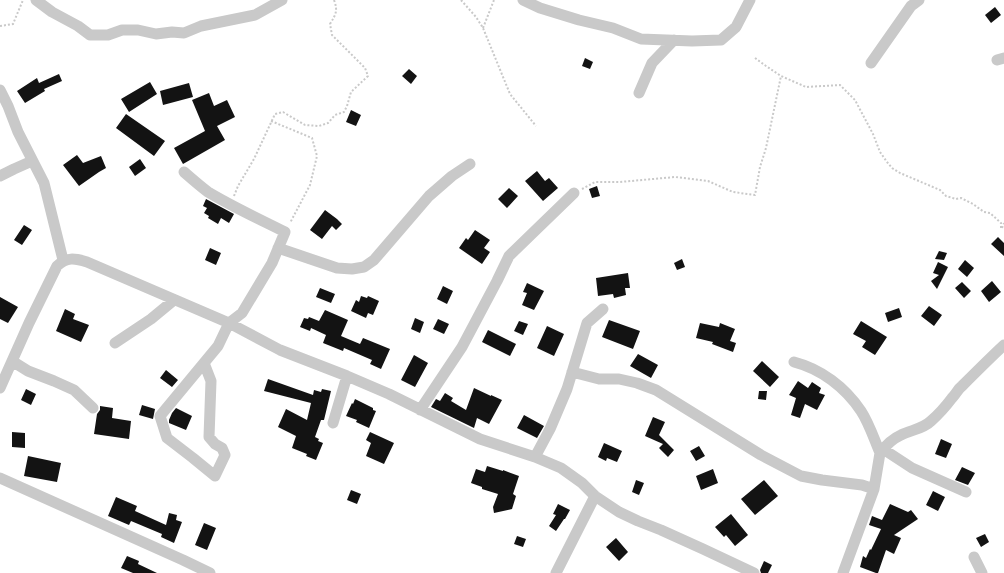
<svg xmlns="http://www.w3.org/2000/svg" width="1004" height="573" font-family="'Nunito Sans',sans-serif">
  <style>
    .building { fill: #131313 }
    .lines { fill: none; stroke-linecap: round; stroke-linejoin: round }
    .path { stroke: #c9c9c9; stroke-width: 2; stroke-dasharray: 2 2; stroke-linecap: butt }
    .minor { stroke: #c9c9c9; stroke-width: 11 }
  </style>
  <rect width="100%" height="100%" fill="#fff"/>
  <path class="building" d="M995 7 1001 15 991 23 985 15Z
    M585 58 593 62 590 69 582 66Z
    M409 69 417 76 411 84 402 76Z
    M59 74 62 81 44 89 45 91 25 103 17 91 37 78 39 83Z
    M150 82 157 94 129 112 121 99Z
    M189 83 193 97 163 105 160 91Z
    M209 93 214 106 227 100 235 117 217 126 225 140 183 164 174 148 205 131 192 100Z
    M351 110 361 115 356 126 346 122Z
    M126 114 165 141 154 156 116 128Z
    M77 155 83 163 101 156 106 168 99 172 79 186 63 165Z
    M140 159 146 168 135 176 129 167Z
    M537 171 545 181 549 178 558 188 543 201 525 181Z
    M597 186 600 196 592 198 589 189Z
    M509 188 518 196 507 208 498 199Z
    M206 199 234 214 229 223 221 218 218 224 208 218 209 216 204 213 207 208 203 206Z
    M325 210 337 219 342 224 336 230 332 226 322 239 310 230Z
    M24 225 32 230 22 245 14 240Z
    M475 230 490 240 484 248 490 252 482 264 459 248 466 238 468 240Z
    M998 237 1004 243V256L991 244Z
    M210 248 221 253 216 265 205 260Z
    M939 251 947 253 944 260 935 259Z
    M682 259 685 267 677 270 674 263Z
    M965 260 974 268 967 277 958 269Z
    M938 262 948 267 937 289 931 281 939 275 933 273Z
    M628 273 630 288H625L626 295 614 298 613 294 598 296 596 278Z
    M992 281 1001 292 989 302 981 291Z
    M962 282 971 291 964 298 955 288Z
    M527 283 544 291 534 310 522 305 527 293 523 292Z
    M443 286 453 291 447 304 437 299Z
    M320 288 335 294 331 303 316 297Z
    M361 296 367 298 368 296 379 301 373 315 368 313 366 318 351 311 356 300 359 302Z
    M0 297 18 307 8 323 0 319Z
    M929 306 942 315 934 326 921 316Z
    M899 308 902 317 888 322 885 313Z
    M65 309 75 314 73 319 89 325 81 342 56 331Z
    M325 310 348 320 341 336 360 344 363 338 390 349 381 369 370 364 372 360 344 348 343 351 323 343 326 335 311 328 310 331 300 327 304 318 308 319 309 317 319 321Z
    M415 318 424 322 420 333 411 329Z
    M438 319 449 324 444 334 433 329Z
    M609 320 640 331 633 349 602 337Z
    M519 321 528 324 523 335 514 331Z
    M861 321 887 337 875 355 862 347 866 341 853 334Z
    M700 323 719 327 720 323 735 329 730 341 736 343 733 352 712 344 713 342 696 338Z
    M547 326 564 334 554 356 537 348Z
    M488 330 516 344 510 356 482 342Z
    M638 354 658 365 651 378 630 366Z
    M414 355 428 363 415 387 401 380Z
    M762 361 779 377 770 387 753 371Z
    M166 370 178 380 172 387 160 378Z
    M268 379 313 395 314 390 321 392 322 389 331 391 324 420H321L315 437 319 439 318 441 323 443 316 460 306 456 307 454 292 448 296 436 278 427 286 409 307 420 311 403 264 391Z
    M798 381 808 388 812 382 821 388 819 393 825 395 817 410 805 404 800 418 791 415 796 398 789 395Z
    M474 388 491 396V395L502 400 489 424 477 418 474 428 431 407 436 399 440 401 445 393 453 398 451 401 466 410Z
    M26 389 36 394 31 405 21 400Z
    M759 391H767L766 400 758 399Z
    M355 399 373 408V410L376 411 369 428 356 422 357 420 346 416 352 403 353 404Z
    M142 405 155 409 153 419 139 415Z
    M100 406 113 408 112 418 131 421 129 439 94 434 97 414 100 410Z
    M176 408 192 416 186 430 169 423V420L172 413Z
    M524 415 544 426 537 438 517 428Z
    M653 417 665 422 659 435 674 450 668 457 659 448 663 444 645 436Z
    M12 432 25 433V448L12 447Z
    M370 432 394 443 384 464 366 456 371 443 366 440Z
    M941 439 952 444 946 458 935 454Z
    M604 443 622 451 617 462 607 458 606 461 598 457Z
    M699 446 705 456 696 461 690 451Z
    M28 456 61 463 57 482 24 476Z
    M487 466 503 471V470L519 476 513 494 516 496 512 509 494 513 493 507 498 494 482 489V487L471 483 476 469 485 472Z
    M962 467 975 473 968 485 955 480Z
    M713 469 718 483 701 490 696 476Z
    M636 480 644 483 639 495 632 492Z
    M764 480 778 496 755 515 741 499Z
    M351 490 361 494 357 504 347 500Z
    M933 491 945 497 938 511 926 505Z
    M116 497 137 506 135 511 166 525 169 513 177 515 176 520 182 522 174 543 161 537 162 534 131 521 129 525 108 516Z
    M558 504 570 510 565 519H564L556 531 549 526 556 515 553 514Z
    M890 504 908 512 911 510 918 519 894 535 901 538 894 554 886 550 878 573H876L860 567 863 556 866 558 870 549 871 550 881 529 869 525 872 516 882 520Z
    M731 514 748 535 735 546 726 535 724 537 715 527Z
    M204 523 216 528 207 550 195 545Z
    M985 534 989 542 981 547 976 538Z
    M517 536 526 539 523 547 514 544Z
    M616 538 628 552 619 561 606 547Z
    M127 556 139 561 138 564 157 573H133L121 568Z
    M764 561 772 565 768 573H761L760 570Z"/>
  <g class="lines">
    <path class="path" d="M461 0 476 17 483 28 510 94 536 126
      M0 26 13 24 23 0
      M483 28 494 0
      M755 58 766 66 781 76 806 87 840 85 855 100 873 134 880 152 887 162 892 168 900 173 940 190 946 196 956 199 961 198 973 204 984 212 990 213 1001 223V229
      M271 121 312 138 317 156 310 185 290 223
      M582 189 595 182H620L675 177 708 181 733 192 755 195 760 167 766 148 781 76
      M234 196 238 186 254 159 275 114 283 112 305 125 319 126 328 123 335 115 344 112 347 106 351 92 368 76 365 68 332 35 330 24C336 14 338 11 334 0
      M1002 228 1004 223"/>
    <path class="minor" d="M36 0 52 12 78 26 90 35H108L122 30H138L156 34 172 32 184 33 201 26 255 15 282 0
      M523 0 540 8 579 20 613 28 641 39 692 41 721 40 736 27 750 0
      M997 60 1004 58
      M871 63 911 6 919 0
      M0 90 8 106 18 132 44 183 63 260
      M639 93 652 63 674 40
      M184 172C192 179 200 186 208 192 233 207 259 219 285 232L272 263 242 313 229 323 218 346 160 416 167 438 193 458 215 476 225 455 222 448 215 444 209 437 211 381 204 363
      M0 176 14 169 32 161
      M278 248 337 268 352 269 364 267 374 260 429 196 452 176 470 164
      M115 343 151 319 174 300
      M12 361 28 371 54 381 74 390 93 408
      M794 362C821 369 845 387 861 411 869 423 874 439 880 453
      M572 372 599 379H619L637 383 656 390 761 455 801 476 822 480 862 485 874 489
      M0 388 29 323 57 266C67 257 74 258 87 262L229 323 280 350 347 376 389 394 480 439 535 457 561 468 582 483 595 496 619 512 638 521 661 530 703 549 754 573
      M420 410 462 347 497 281 509 256 574 193
      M333 423 347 376
      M883 449 912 468 966 492
      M535 457 550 429 567 389 587 323 603 309
      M0 478 183 560 210 573
      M974 557 982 573
      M556 573 595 496
      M843 573 874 489 880 453C886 445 892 439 901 435 911 430 923 429 931 421 939 414 946 406 952 398 956 394 958 389 962 386 976 372 990 358 1004 345"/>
  </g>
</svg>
